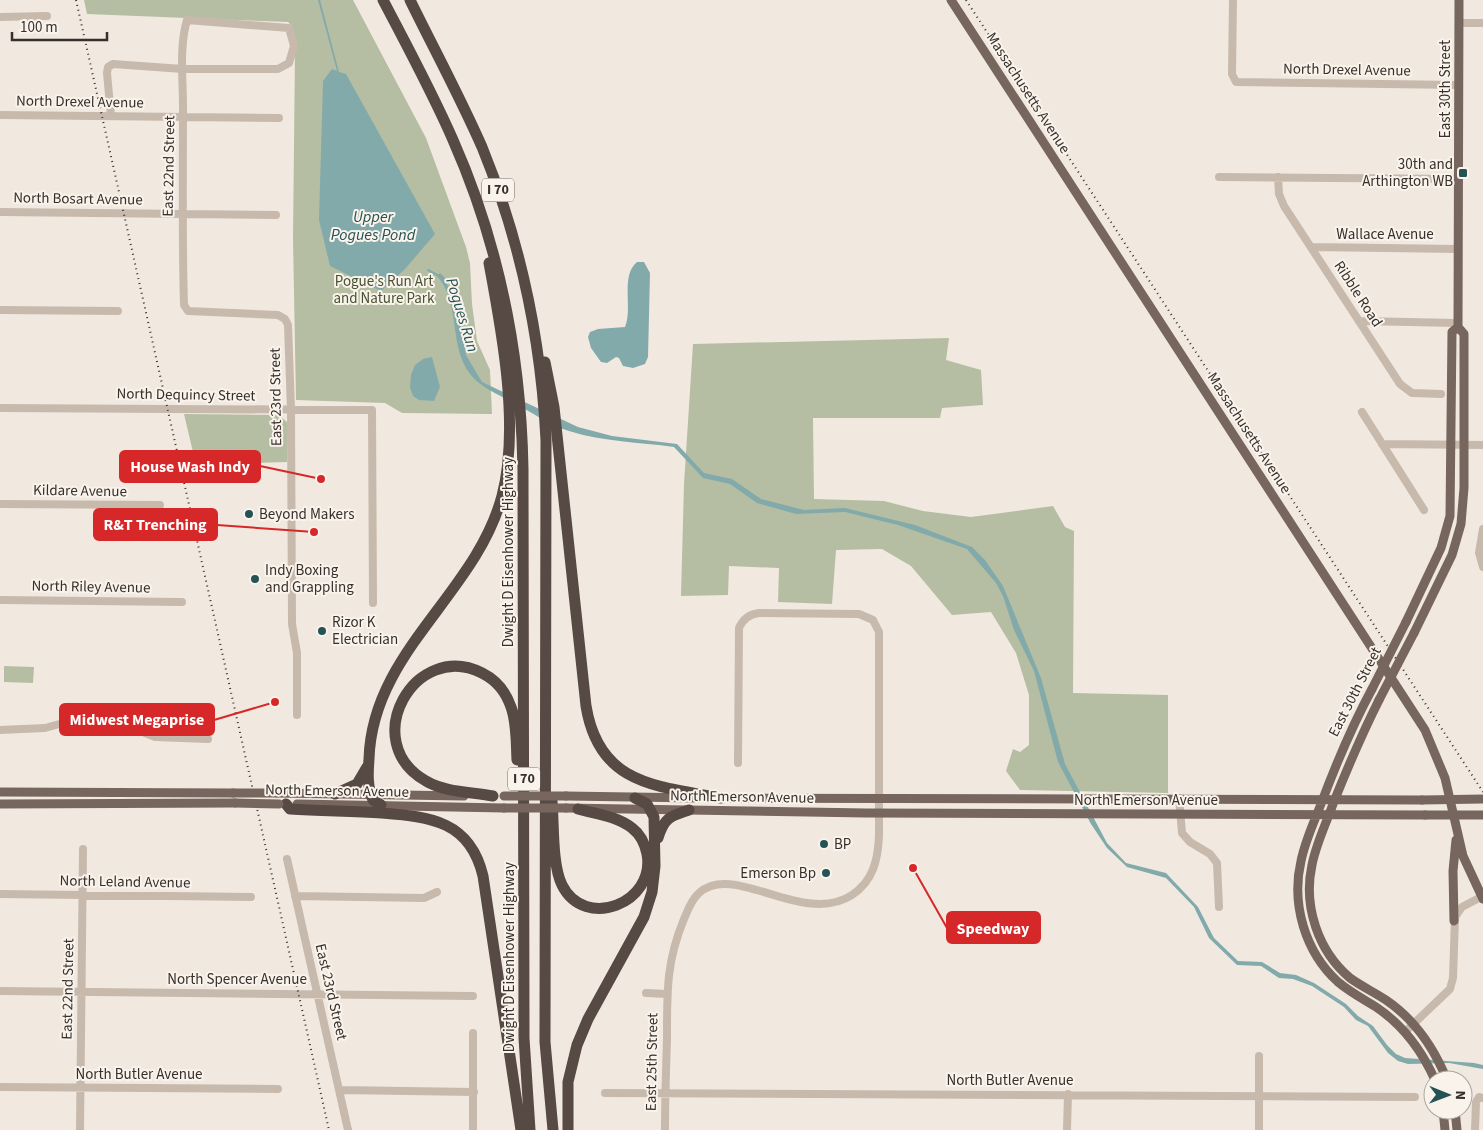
<svg xmlns="http://www.w3.org/2000/svg" width="1483" height="1130" font-family="'Source Sans 3',sans-serif">
  <style>
    .green { fill: #b5bea2 }
    .water { fill: #82aaab }
    .lines { fill: none; stroke-linecap: round; stroke-linejoin: round }
    .stream { stroke: #82aaab; stroke-width: 2 }
    .minor { stroke: #c8b9ad; stroke-width: 8 }
    .major { stroke: #77665e; stroke-width: 9 }
    .highway { stroke: #574943; stroke-width: 11 }
    .rail { stroke: #372f2b; stroke-width: 2; stroke-dasharray: 1 4; stroke-linecap: butt }
    .major-bridge { stroke: #77665e; stroke-width: 9 }
    .poi-dot { fill: #255254; stroke: #f9f3ec; stroke-width: 2 }
    .labels { text-anchor: middle; dominant-baseline: central; stroke-width: 4; stroke-linejoin: round; paint-order: stroke }
    .shield { fill: #f9f3ec; stroke: #716a65; stroke-width: 1 }
    .shield-label { font-size: 14px; font-weight: bold; fill: #372f2b }
    .street-label { font-size: 15px; fill: #372f2b; stroke: #f9f3ec }
    .poi-label { font-size: 15px; fill: #372f2b; stroke: #f9f3ec; text-anchor: start }
    .park-label { font-size: 15px; fill: #475331; stroke: #f9f3ec }
    .water-label { font-size: 16px; font-style: italic; fill: #255254; stroke: #f9f3ec }
    .leader { fill: none; stroke: #d62828; stroke-width: 2 }
    .callout-dot { fill: #d62828; stroke: #f9f3ec; stroke-width: 2 }
    .callout { fill: #d62828; stroke: #d62828; stroke-width: 2 }
    .callout-label { font-size: 16px; text-anchor: middle; font-weight: bold; fill: #fff }
  </style>
  <rect width="100%" height="100%" fill="#f1e9e0"/>
  <path class="green" d="M84 0H353L426 138 466 247 470 263 472 304 477 341 490 370 492 414 402 413 385 403 296 400 293 239 295 51 291 25 288 22 87 14Z
    M949 338 946 360 981 370 983 405 942 408 940 418H813L814 499 884 501 923 511 971 517 1053 506 1065 527 1074 531 1073 693 1168 695V793L1020 790 1006 771 1013 749 1020 752 1029 745V695L1016 653 991 612 952 615 911 566 882 549 836 550 832 604 778 602 779 568 729 566 728 595 681 596 684 484 693 344Z
    M184 414 279 415 288 423 287 462 196 465Z
    M4 666 34 667 33 683 4 682Z"/>
  <path class="water" d="M318 0H320L339 72 346 74 435 234 405 269 381 291 330 266 319 220 323 81 332 69 337 71Z
    M637 262H644L650 273 648 357 645 364 633 368 623 366 619 358 616 357 607 363 601 362 591 348 588 337 590 332 598 329 625 327C633 308 620 276 637 262Z
    M440 273 445 278 455 307 463 334 466 355 482 382 578 427 612 436 677 444 704 473 732 479 761 499 804 510 845 508 915 525 972 547 985 560 1003 586 1041 678 1065 764 1107 843 1126 863 1166 873 1198 907 1214 938 1238 961 1262 962 1280 973 1296 975 1314 983 1346 1004 1358 1016 1373 1026 1387 1045 1396 1054 1405 1058 1474 1063 1483 1065V1069L1449 1063 1408 1064 1398 1061 1388 1053 1368 1026 1356 1020 1344 1007 1312 986 1293 979 1279 978 1261 966 1237 965 1209 938 1194 907 1166 878 1127 867 1107 848 1091 824 1058 762 1034 671 1014 630 1003 596 996 583 967 549 898 525 845 512 796 514 757 503 730 484 703 478 674 447C639 442 604 442 569 431 549 425 530 411 512 402 492 391 472 384 463 362 451 335 458 299 437 276Z
    M432 357 440 387 434 401 419 400 413 396 410 387 411 375 415 365 423 359Z"/>
  <g class="lines">
    <path class="stream" d="M428 270 439 276"/>
    <path class="minor" d="M1233 0 1232 74 1236 82 1459 85
      M0 17 47 16
      M1459 23H1483
      M0 115 279 118
      M111 116 107 73 108 67 113 64 183 69H278L289 63 294 46 289 28 187 20C179 47 183 78 183 107 183 173 182 239 184 305L188 311 278 315 285 319 288 325 291 410 292 624 297 653V715
      M1219 177 1459 179
      M1278 177 1279 194 1284 206 1400 384 1412 393 1441 394
      M0 212 276 215
      M1311 247 1458 249
      M0 310 118 311
      M1359 321 1458 323
      M0 408 372 410 373 603
      M1362 412 1424 510
      M1382 444 1483 445
      M0 504 160 505
      M1483 529 1479 553 1483 567
      M0 600 182 602
      M0 730 45 728 81 718 100 724 130 727 155 737 208 739
      M1179 798 1182 833 1190 842 1210 854 1217 863 1219 907
      M287 859 348 1130
      M0 894 251 897
      M295 896 424 898 437 892
      M0 991 473 996
      M646 993 667 994
      M1405 1032 1450 989 1453 978 1455 917 1462 907 1481 897
      M473 1033V1130
      M0 1087 278 1089
      M339 1090 474 1092
      M605 1093 1415 1097
      M80 1130 83 849
      M665 1130C665 1100 666 1069 667 1039 667 993 666 962 684 919 688 910 691 900 699 893 734 861 803 927 852 895 873 881 878 860 879 836V632L873 620 859 614 759 613C750 614 743 619 739 628L738 763
      M1067 1130 1068 1094
      M1259 1130V1056
      M1475 1130 1476 1102 1479 1097 1483 1098"/>
    <path class="major" d="M951 0 1425 730 1445 778 1463 856 1483 899
      M1458 327 1459 0
      M1406 622 1441 548 1450 516 1452 332 1458 327
      M1414 633 1452 555 1461 524 1464 488V334L1458 327
      M1372 689C1352 726 1336 764 1321 804 1314 822 1305 841 1301 861 1291 904 1305 952 1338 982 1350 992 1363 999 1376 1007 1403 1025 1422 1051 1435 1080
      M1379 700C1362 734 1347 769 1333 804 1326 824 1316 844 1312 865 1303 906 1318 951 1350 978 1361 986 1374 992 1386 1000 1414 1019 1434 1048 1447 1080
      M0 792 233 793
      M277 793 464 796
      M566 796 698 798
      M716 798 1422 800
      M0 804 235 803
      M297 804 504 808
      M566 808 866 813 1425 815
      M1454 921 1453 871 1456 840
      M1443 1110 1445 1130
      M1455 1110 1457 1130"/>
    <path class="highway" d="M383 0C407 46 432 92 453 140 499 244 521 355 523 469L524 1038 530 1130
      M410 0C434 49 460 97 482 147 520 240 541 339 546 440L545 1042 553 1130
      M545 362 554 407 586 706C599 785 656 786 721 798
      M335 794 357 784 367 767
      M493 796C472 792 444 792 426 781 357 742 415 639 482 673 496 680 506 692 511 707 517 723 516 743 517 760
      M552 801C554 824 552 865 562 885 585 931 656 903 647 854 645 844 640 834 632 828 617 816 596 814 578 809
      M286 804 290 809C321 811 351 811 382 813 431 817 470 821 483 876L521 1130
      M381 805 373 800C367 787 368 772 369 759 372 652 476 594 502 496 520 427 502 332 489 263
      M658 838C664 818 670 816 689 810
      M568 1130V1082L577 1045 588 1019 644 917 652 892 655 866 654 817 647 804 635 798"/>
    <path class="rail" d="M76 0 329 1130
      M966 0 1483 792"/>
    <path class="major-bridge" d="M1372 689 1406 622
      M1379 700 1414 633
      M233 793H277
      M504 796H566
      M1422 800 1483 799
      M235 803 279 804
      M504 808H566
      M1425 815H1483"/>
  </g>
  <g class="poi-dot">
    <rect x="1458" y="168" width="10" height="10" rx="2.5"/>
    <circle cx="249" cy="514" r="5"/>
    <circle cx="255" cy="579" r="5"/>
    <circle cx="322" cy="631" r="5"/>
    <circle cx="824" cy="844" r="5"/>
    <circle cx="826" cy="873" r="5"/>
  </g>
  <g class="labels">
    <g class="shield">
      <rect x="482" y="178.5" width="32" height="23" rx="4"/>
      <rect x="508" y="767.5" width="32" height="23" rx="4"/>
    </g>
    <g class="shield-label">
      <text x="498" y="190">I 70</text>
      <text x="524" y="779">I 70</text>
    </g>
    <g class="street-label">
      <text transform="translate(1347 70) rotate(1)">North Drexel Avenue</text>
      <text transform="translate(1445 89) rotate(-90)">East 30th Street</text>
      <text transform="translate(1028 93) rotate(57)">Massachusetts Avenue</text>
      <text transform="translate(80 102) rotate(1)">North Drexel Avenue</text>
      <text transform="translate(169 166) rotate(-89)">East 22nd Street</text>
      <text transform="translate(78 199) rotate(1)">North Bosart Avenue</text>
      <text x="1385" y="234">Wallace Avenue</text>
      <text transform="translate(1358 294) rotate(57)">Ribble Road</text>
      <text transform="translate(186 395) rotate(1)">North Dequincy Street</text>
      <text transform="translate(276 397) rotate(-91)">East 23rd Street</text>
      <text transform="translate(1249 433) rotate(57)">Massachusetts Avenue</text>
      <text transform="translate(80 491) rotate(1)">Kildare Avenue</text>
      <text transform="translate(508 552) rotate(-90)">Dwight D Eisenhower Highway</text>
      <text transform="translate(91 587) rotate(1)">North Riley Avenue</text>
      <text transform="translate(1355 692) rotate(-63)">East 30th Street</text>
      <text transform="translate(337 791) rotate(1)">North Emerson Avenue</text>
      <text transform="translate(742 797) rotate(1)">North Emerson Avenue</text>
      <text x="1146" y="800">North Emerson Avenue</text>
      <text transform="translate(125 882) rotate(1)">North Leland Avenue</text>
      <text transform="translate(509 957) rotate(-90)">Dwight D Eisenhower Highway</text>
      <text x="237" y="979">North Spencer Avenue</text>
      <text transform="translate(68 989) rotate(-89)">East 22nd Street</text>
      <text transform="translate(331 992) rotate(77)">East 23rd Street</text>
      <text transform="translate(652 1062) rotate(-89)">East 25th Street</text>
      <text x="139" y="1074">North Butler Avenue</text>
      <text x="1010" y="1080">North Butler Avenue</text>
    </g>
    <g class="poi-label">
      <text x="1453" y="164" text-anchor="end">30th and<tspan x="1453" dy="17">Arthington WB</tspan></text>
      <text x="259" y="514">Beyond Makers</text>
      <text x="265" y="570">Indy Boxing<tspan x="265" dy="17">and Grappling</tspan></text>
      <text x="332" y="622">Rizor K<tspan x="332" dy="17">Electrician</tspan></text>
      <text x="834" y="844">BP</text>
      <text x="816" y="873" text-anchor="end">Emerson Bp</text>
    </g>
    <g class="park-label">
      <text x="384" y="281">Pogue's Run Art<tspan x="384" dy="17">and Nature Park</tspan></text>
    </g>
    <g class="water-label">
      <text x="373" y="217">Upper<tspan x="373" dy="18">Pogues Pond</tspan></text>
      <text transform="translate(462 315) rotate(73)">Pogues Run</text>
    </g>
  </g>
  <path class="leader" d="M321 479L260 466M314 532L217 525M275 702L214 720M913 868L947 928"/>
  <g class="callout-dot">
    <circle cx="321" cy="479" r="5"/>
    <circle cx="314" cy="532" r="5"/>
    <circle cx="275" cy="702" r="5"/>
    <circle cx="913" cy="868" r="5"/>
  </g>
  <g class="callout">
    <rect x="120" y="451" width="140" height="31" rx="5"/>
    <rect x="94" y="509" width="123" height="31" rx="5"/>
    <rect x="60" y="704" width="154" height="31" rx="5"/>
    <rect x="947" y="912" width="93" height="31" rx="5"/>
  </g>
  <g class="callout-label">
    <text x="190" y="472">House Wash Indy</text>
    <text x="155" y="530">R&amp;T Trenching</text>
    <text x="137" y="725">Midwest Megaprise</text>
    <text x="993" y="934">Speedway</text>
  </g>
  <g transform="translate(1448 1095) rotate(91)"><circle r="24" fill="#f9f3ec" stroke="#aba59f"/>
  <path d="M0-4L9 19L0 12L-9 19Z" fill="#255254"/>
  <text y="-8" font-size="14" font-weight="bold" text-anchor="middle" fill="#372f2b">N</text>
  </g>
  <path d="M12 32v8h95v-8" fill="none" stroke="#372f2b" stroke-width="2.5"/>
  <text x="20" y="32" font-size="15" fill="#372f2b" stroke="#f9f3ec" stroke-width="4" paint-order="stroke">100 m</text>
</svg>
